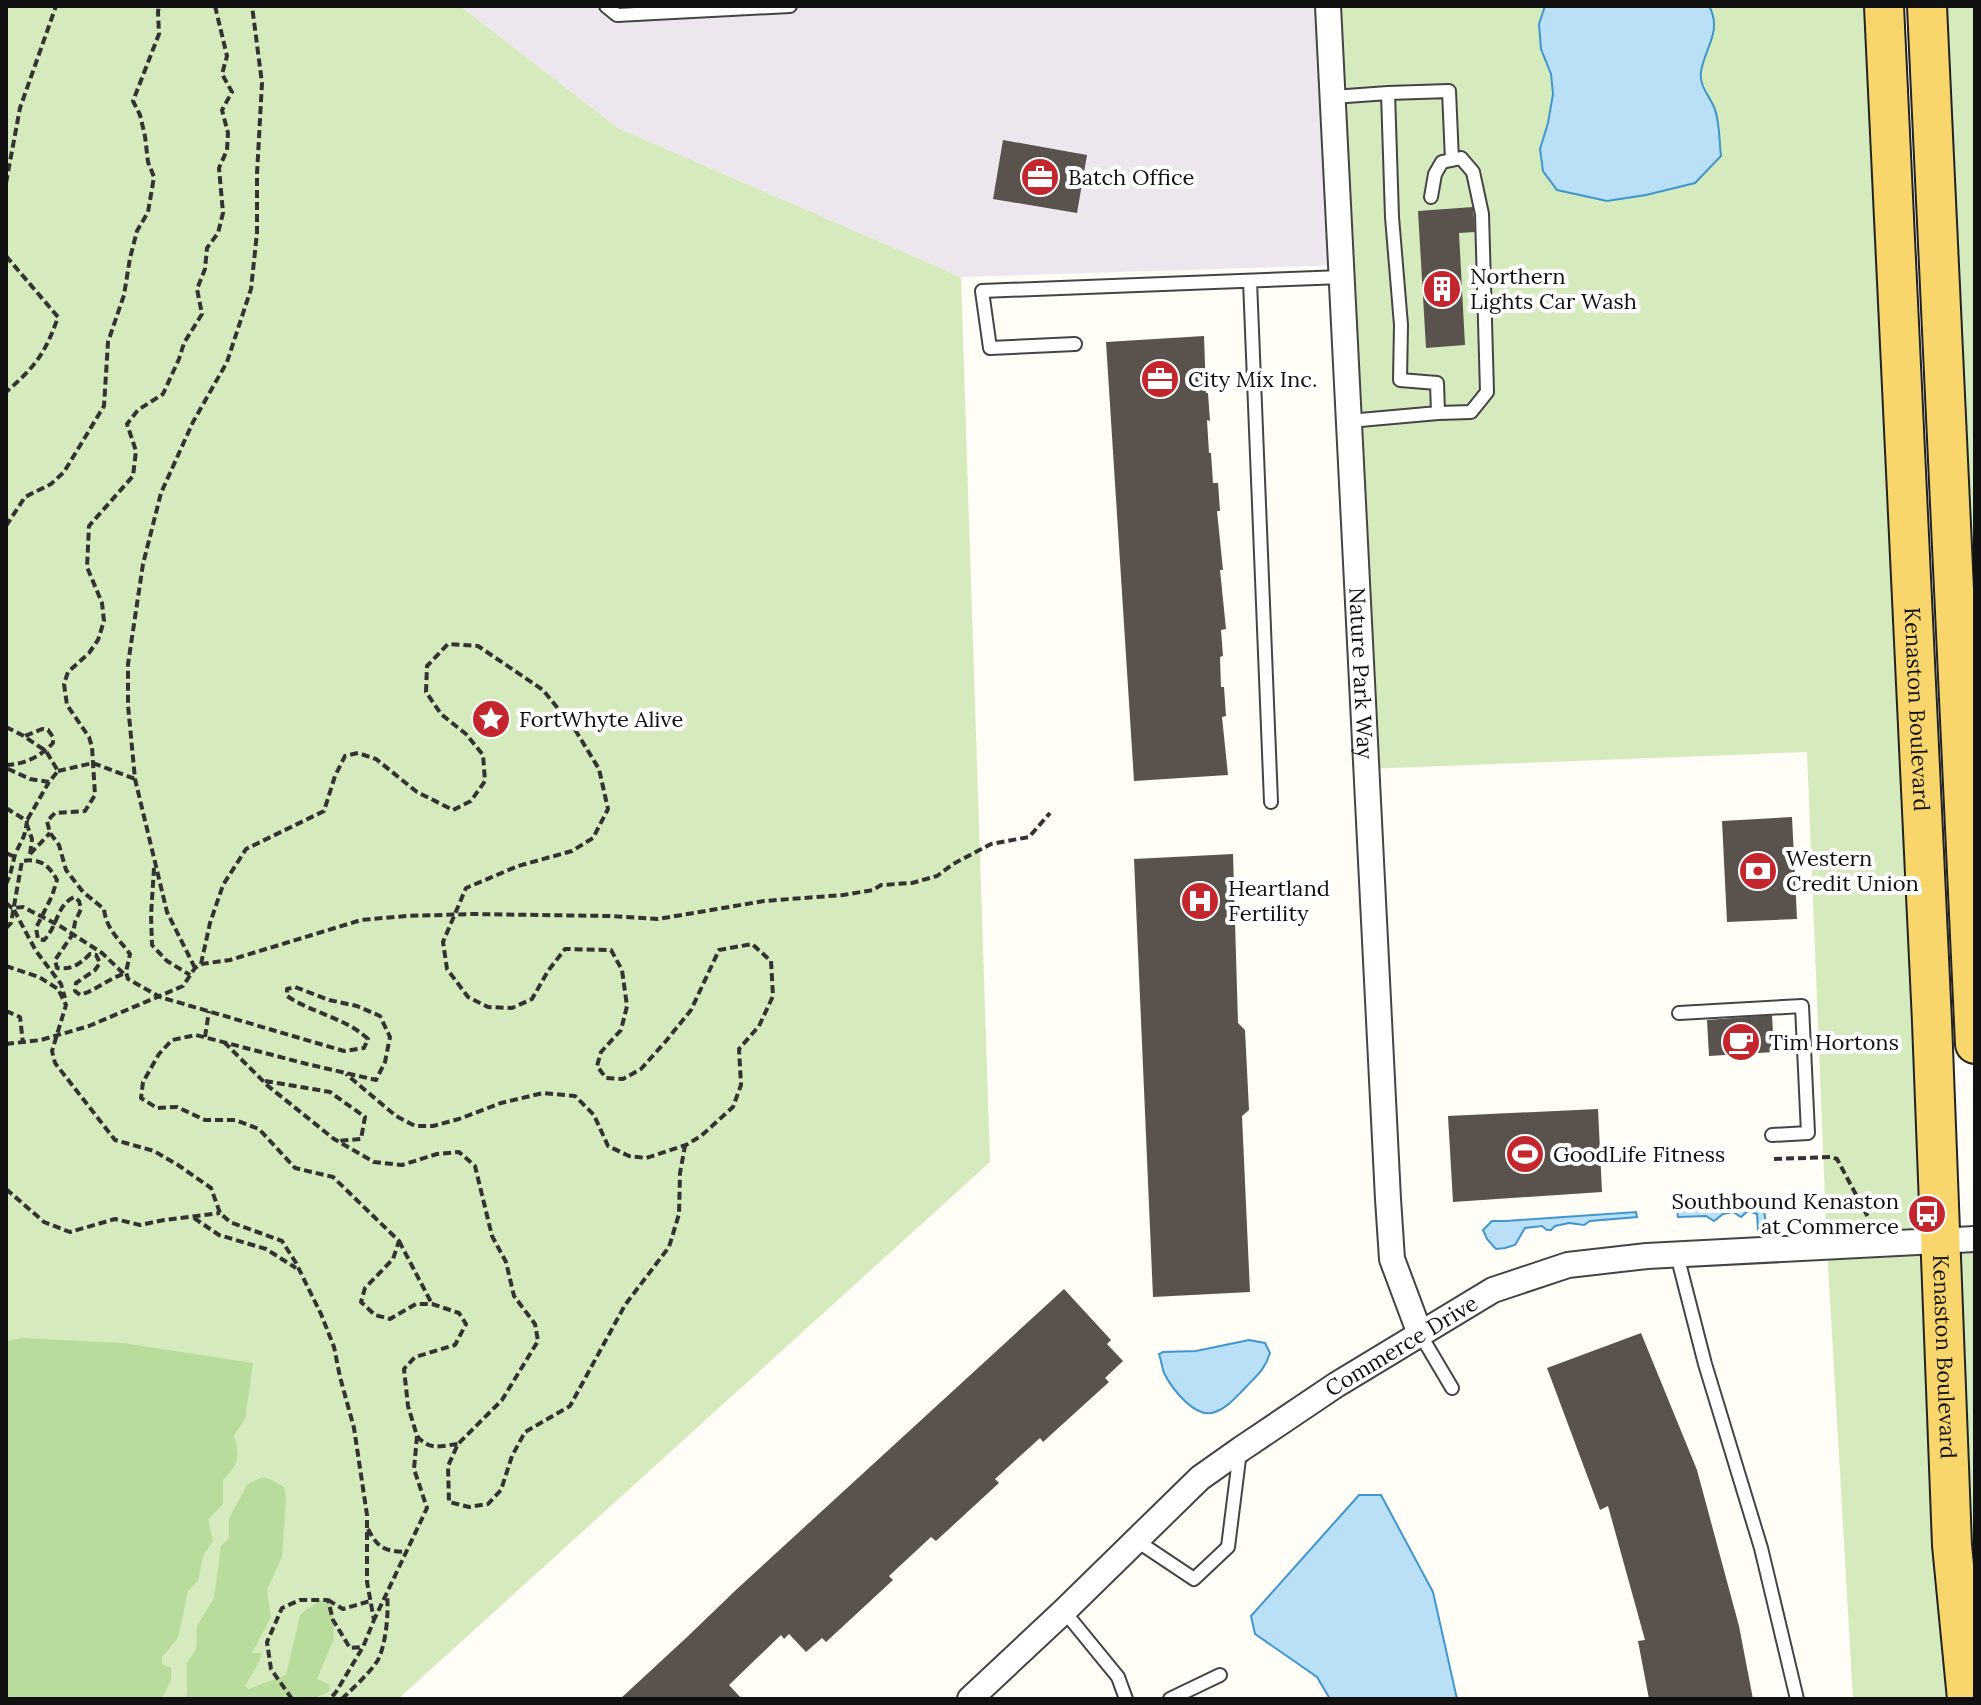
<svg xmlns="http://www.w3.org/2000/svg" width="1981" height="1705" font-family="Lora,serif">
  <style>
    .industrial { fill: #eee6ef }
    .green { fill: #d5ebbd }
    .forest { fill: #b9dc9c }
    .water { fill: #b9e0f7; stroke: #3f96cf; stroke-width: 2 }
    .building { fill: #5a524d }
    .lines { fill: none; stroke-linecap: round; stroke-linejoin: round }
    .service-casing { stroke: #444; stroke-width: 16 }
    .minor-casing { stroke: #444; stroke-width: 28 }
    .primary-casing { stroke: #222; stroke-width: 42 }
    .path { stroke: #333; stroke-width: 4; stroke-dasharray: 8 4; stroke-linecap: butt }
    .service { stroke: #fff; stroke-width: 12 }
    .minor { stroke: #fff; stroke-width: 24 }
    .primary { stroke: #f9d66b; stroke-width: 38 }
    .labels { text-anchor: middle; dominant-baseline: central; stroke-width: 8; stroke-linejoin: round; paint-order: stroke }
    .poi-label { font-size: 22px; fill: #111; stroke: #fff; text-anchor: start }
    .street-label { font-size: 22px; fill: #111; stroke: #fff }
  </style>
  <rect width="100%" height="100%" fill="#fffdf5"/>
  <path class="industrial" d="M460 6H1328L1342 265 961 277 618 128Z"/>
  <path class="green" d="M6 6H460L618 128 961 277 990 1162 398 1699H6Z
    M1328 6H1884L1941 1240 1975 1239V1699H1853L1827 1247 1807 752 1366 769Z
    M1936 6H1975V1022Z"/>
  <path class="forest" d="M21 1338 123 1343 253 1363 245 1419 234 1436C241 1457 238 1464 223 1480V1504L208 1520 213 1541 203 1556 198 1581 188 1591 178 1638 162 1657V1664L171 1668V1680L162 1699H6V1342Z
    M262 1477 270 1479 284 1487 286 1498 282 1557 267 1590 271 1617 252 1653H262L259 1662 245 1686 249 1689 286 1675 300 1615 320 1600 332 1605 334 1639 317 1679 329 1684 330 1691 312 1699H185L187 1694V1663L196 1649 197 1626 214 1598 221 1546 229 1538V1518L247 1485Z"/>
  <path class="water" d="M1545 6H1709C1723 31 1704 49 1701 72 1699 86 1709 95 1714 107 1720 121 1719 141 1721 156L1695 183 1646 195 1607 201 1557 190 1543 171 1540 149 1548 123 1553 94 1551 74 1541 49 1539 24Z
    M1757 1203 1764 1209 1766 1226 1758 1229 1757 1214 1748 1211 1741 1217 1733 1212 1723 1214 1714 1221 1706 1216 1678 1217 1677 1209Z
    M1636 1212 1637 1217 1590 1221 1584 1225 1569 1223 1555 1226 1551 1230H1547L1542 1226 1525 1228 1515 1245 1505 1248 1496 1249 1487 1239 1483 1230 1492 1221H1506Z
    M1249 1340 1265 1343 1270 1353C1265 1370 1256 1376 1245 1388 1236 1397 1227 1408 1215 1412 1196 1420 1172 1389 1164 1373 1162 1367 1161 1360 1159 1354L1163 1352 1196 1351Z
    M1359 1495H1381L1433 1592 1457 1699H1330L1317 1677 1255 1634 1251 1616Z"/>
  <path class="building" d="M1003 140 1087 155 1077 213 993 199Z
    M1473 207 1475 232 1459 233 1465 345 1426 348 1418 211Z
    M1204 336 1206 393H1208L1210 421 1207 420 1209 453H1211L1213 483H1218L1220 511H1217L1223 570H1220L1226 629 1221 630 1223 656 1220 657 1221 687H1224L1226 716 1222 717 1228 775 1134 781 1106 342Z
    M1792 817 1797 919 1727 922 1722 821Z
    M1233 854 1238 1023 1245 1030 1249 1110 1242 1116 1250 1292 1153 1297 1134 859Z
    M1772 1015 1774 1052 1709 1056 1707 1020Z
    M1598 1109 1602 1192 1453 1202 1448 1116Z
    M1064 1289 1111 1340 1107 1344 1123 1361 1105 1378 1109 1382 1043 1442 1040 1438 995 1479 999 1483 936 1541 931 1537 889 1576 893 1580 826 1642 822 1638 806 1652 789 1634 784 1639 781 1635 729 1685 742 1699H620L686 1638 738 1588Z
    M1641 1333 1697 1470 1739 1626 1753 1699H1649L1638 1641 1645 1640 1608 1506 1600 1510 1547 1368Z"/>
  <g class="lines">
    <defs>
      <path id="service" d="M606 6 617 15 790 6
        M1388 93 1449 91 1452 160
        M1333 97 1388 93 1392 217 1401 325 1400 380 1437 383 1438 413 1349 421
        M1431 197 1435 174 1442 162 1461 158 1473 172 1482 214 1487 392 1471 412 1438 413
        M1250 281 1271 802
        M1075 344 990 348 982 291 1342 277
        M1679 1013 1802 1006 1808 1133 1772 1135
        M1677 1255 1705 1364 1761 1548 1797 1699
        M1420 1334 1452 1388
        M1137 1541 1194 1579 1228 1547 1240 1451
        M1064 1611 1118 1677 1126 1699
        M1170 1699 1220 1675"/>
      <g id="minor">
        <path id="s1" d="M1328 6 1388 1199 1392 1259 1420 1334"/>
        <path id="s2" d="M970 1699 1064 1611 1200 1478 1241 1449 1336 1385 1493 1290 1568 1265 1647 1256 1975 1239"/>
      </g>
      <g id="primary">
        <path id="s3" d="M1884 6 1932 1022 1952 1545 1967 1699"/>
        <path d="M1927 6 1975 1044"/>
      </g>
    </defs>
    <use href="#service" class="service-casing"/>
    <use href="#minor" class="minor-casing"/>
    <use href="#primary" class="primary-casing"/>
    <path class="path" d="M215 6 227 56 222 74 232 92 222 110 228 133 227 150 219 168 223 213 218 233 207 248 205 269 197 289 202 314 184 343 179 359 163 394 138 410 127 424 136 451 133 476 89 526 87 567 102 603 104 621 98 640 89 653 68 672 64 684 67 705 89 737 92 747 95 795 85 811 55 813 47 821 50 833 59 845 66 870 83 892 104 909C106 929 119 939 130 954L126 972 128 979 160 997 344 1051 364 1048 368 1039C346 1018 312 1013 287 996V989L295 987 329 1000 357 1006 380 1016 390 1037 385 1062 376 1080 307 1064 196 1035 172 1040 159 1054 143 1082 141 1098 157 1108 177 1107 205 1120H235L259 1129 295 1168 333 1177 399 1241 393 1259 365 1288 361 1302 375 1315 390 1319 416 1304H432L459 1313 466 1324 455 1345 415 1357 404 1369 408 1406 417 1436 414 1469 427 1508 374 1620
      M6 183 20 108 56 6
      M6 256 58 317C45 354 35 367 6 392
      M6 526 25 497 51 484 64 472 104 406 108 342 124 295 130 258 137 231 148 212 154 177 148 162 145 136 140 115 133 101 159 34 158 12 159 6
      M6 727 22 735 46 751 58 771 49 782 30 779 6 768
      M6 765C25 764 40 757 53 743V737L48 730 42 729 25 736
      M58 771 93 763 135 779
      M6 808 27 821C25 837 23 838 16 852 12 863 12 873 6 884
      M6 853 15 857
      M30 854 32 839 26 822 49 782
      M30 854 50 833
      M154 868 151 915 152 945 167 961 190 975
      M6 903 12 908 23 907 60 926 102 953 124 974
      M14 910 36 951 61 984 65 998
      M6 928 11 923 22 861C40 858 49 865 57 880L52 896 36 928 38 939 44 940C58 926 56 906 74 897L79 901 81 909 75 922 73 934 55 960 57 968C72 970 80 964 90 954L96 955 100 963 95 970 76 983 75 991 80 995C97 990 107 979 126 973
      M201 964 210 923 223 885 246 849 324 811 335 776 345 756 358 753 376 759 417 792 453 810 471 801 485 781 483 755 466 734 441 714 426 692 427 666 448 644 478 646 543 690 574 728 599 769 608 809 593 838 572 851 518 866 466 888 443 942 447 969 468 997 488 1007 512 1008 532 999 548 971 565 949 611 950 622 970 627 1006 621 1030 601 1052 597 1066 606 1078 623 1079 641 1069 666 1041 691 1010 719 950 752 944 771 961 773 996 759 1026 739 1049 741 1085 733 1107 701 1136 686 1145 646 1158 629 1156 608 1146 594 1115 575 1096 543 1093 501 1103 459 1119 433 1126H415L396 1116 346 1074
      M6 966 39 977 58 989 66 1005 52 1051 55 1063 115 1140 154 1151 178 1165 211 1188 220 1213 230 1222 282 1241 296 1263 321 1314 334 1347 340 1377 354 1428 367 1515V1582L374 1620 363 1647 336 1692 330 1699
      M195 968 167 912 135 779 128 705V664L143 564 161 493 193 422 227 362 251 289 257 233V174L262 83 252 6
      M6 1011 20 1017 23 1043
      M205 1037 209 1011
      M224 1042 268 1086 334 1139 374 1162 402 1165 437 1154 459 1152 475 1166 492 1236 506 1262 514 1296 535 1324 538 1341 502 1400 458 1444 448 1466 449 1502 469 1507 488 1504 501 1490 512 1456 525 1432 570 1406 625 1305 669 1247 679 1214 680 1173 685 1146
      M6 1044 41 1040 89 1026 183 986 195 968 201 964 230 960 361 920 406 916 471 914 609 916 658 919 764 901 843 895 873 890 881 885 912 883 937 876 953 864 991 844 1029 837 1050 813
      M265 1081 330 1092 365 1117 361 1139 338 1141
      M1774 1159 1831 1157 1837 1159 1868 1217
      M6 1189 44 1222 70 1232 115 1219 140 1225 164 1220 220 1213
      M194 1218 219 1235 266 1249 296 1268
      M399 1241 432 1304
      M417 1436C430 1451 439 1446 458 1444
      M368 1529C378 1548 384 1551 405 1552
      M328 1600 343 1609 370 1601
      M292 1699 271 1669 267 1642 282 1608 300 1600H328L333 1620 350 1648 363 1647
      M342 1699C354 1687 369 1674 378 1660 386 1644 389 1612 387 1595"/>
    <use href="#service" class="service"/>
    <use href="#minor" class="minor"/>
    <use href="#primary" class="primary"/>
  </g>
  <defs>
    <symbol id="office-disc" viewBox="-11 -11 22 22"><circle r="9.5" fill="#c4262e" stroke="#fff"/><path d="M-6-3h4V-5.5h4V-3h4V5H-6ZM-1-4.5V-3h2v-1.5ZM-6 0V1H6V0Z" fill="#fff"/></symbol>
    <symbol id="building-disc" viewBox="-11 -11 22 22"><circle r="9.5" fill="#c4262e" stroke="#fff"/><path d="M-4-6H4V6H1V3H-1V6H-4ZM-2.5-4.3h1.7v1.8h-1.7ZM.8-4.3h1.7v1.8H.8ZM-2.5-1h1.7V.8h-1.7ZM.8-1h1.7V.8H.8Z" fill="#fff"/></symbol>
    <symbol id="sight-disc" viewBox="-11 -11 22 22"><circle r="9.5" fill="#c4262e" stroke="#fff"/><path d="M0-6L1.8-2.2L6-1.7L2.9 1.2L3.7 5.4L0 3.3L-3.7 5.4L-2.9 1.2L-6-1.7L-1.8-2.2Z" fill="#fff"/></symbol>
    <symbol id="bank-disc" viewBox="-11 -11 22 22"><circle r="9.5" fill="#c4262e" stroke="#fff"/><path d="M-6-4H6V4H-6ZM0-2.3a2.3 2.3 0 1 0 0 4.6a2.3 2.3 0 1 0 0-4.6Z" fill="#fff"/></symbol>
    <symbol id="hospital-disc" viewBox="-11 -11 22 22"><circle r="9.5" fill="#c4262e" stroke="#fff"/><path d="M-5-5h3v3.5h4V-5h3V5h-3V1.5h-4V5h-3Z" fill="#fff"/></symbol>
    <symbol id="cafe-disc" viewBox="-11 -11 22 22"><circle r="9.5" fill="#c4262e" stroke="#fff"/><path d="M-5.5-4.5H6V0H3Q3 3.5 0 3.5H-2.5Q-5.5 3.5-5.5 0ZM3-3.2v2h1.7v-2ZM-6 4.5H4V6H-6Z" fill="#fff"/></symbol>
    <symbol id="stadium-disc" viewBox="-11 -11 22 22"><circle r="9.5" fill="#c4262e" stroke="#fff"/><path d="M0-5a6.5 5 0 1 0 0 10a6.5 5 0 1 0 0-10ZM-3.5-1.8h7v3.6h-7Z" fill="#fff"/></symbol>
    <symbol id="bus-disc" viewBox="-11 -11 22 22"><circle r="9.5" fill="#c4262e" stroke="#fff"/><path d="M-5-6H5V4H4V6H2V4H-2V6H-4V4H-5ZM-3.5-4V0h7V-4ZM-3.5 1.2v1.5H-2V1.2ZM2 1.2v1.5H3.5V1.2Z" fill="#fff"/></symbol>
  </defs>
  <g fill-rule="evenodd">
    <use href="#office-disc" x="1018" y="155" width="44" height="44"/>
    <use href="#building-disc" x="1420" y="267" width="44" height="44"/>
    <use href="#office-disc" x="1138" y="357" width="44" height="44"/>
    <use href="#sight-disc" x="469" y="697" width="44" height="44"/>
    <use href="#bank-disc" x="1736" y="849" width="44" height="44"/>
    <use href="#hospital-disc" x="1178" y="879" width="44" height="44"/>
    <use href="#cafe-disc" x="1719" y="1020" width="44" height="44"/>
    <use href="#stadium-disc" x="1503" y="1132" width="44" height="44"/>
    <use href="#bus-disc" x="1905" y="1192" width="44" height="44"/>
  </g>
  <g class="labels">
    <g class="poi-label">
      <text x="1068" y="177">Batch Office</text>
      <text x="1470" y="276">Northern<tspan x="1470" dy="25">Lights Car Wash</tspan></text>
      <text x="1188" y="379">City Mix Inc.</text>
      <text x="519" y="719">FortWhyte Alive</text>
      <text x="1786" y="858">Western<tspan x="1786" dy="25">Credit Union</tspan></text>
      <text x="1228" y="888">Heartland<tspan x="1228" dy="25">Fertility</tspan></text>
      <text x="1769" y="1042">Tim Hortons</text>
      <text x="1553" y="1154">GoodLife Fitness</text>
      <text x="1899" y="1201" text-anchor="end">Southbound Kenaston<tspan x="1899" dy="25">at Commerce</tspan></text>
    </g>
    <g class="street-label">
      <text stroke="none"><textPath href="#s1" startOffset="668">Nature Park Way</textPath></text>
      <text stroke="none"><textPath href="#s3" startOffset="704">Kenaston Boulevard</textPath></text>
      <text stroke="none"><textPath href="#s2" startOffset="560">Commerce Drive</textPath></text>
      <text stroke="none"><textPath href="#s3" startOffset="1352">Kenaston Boulevard</textPath></text>
    </g>
  </g>
  <rect width="1981" height="1705" fill="none" stroke="#111111" stroke-width="16"/>
</svg>
